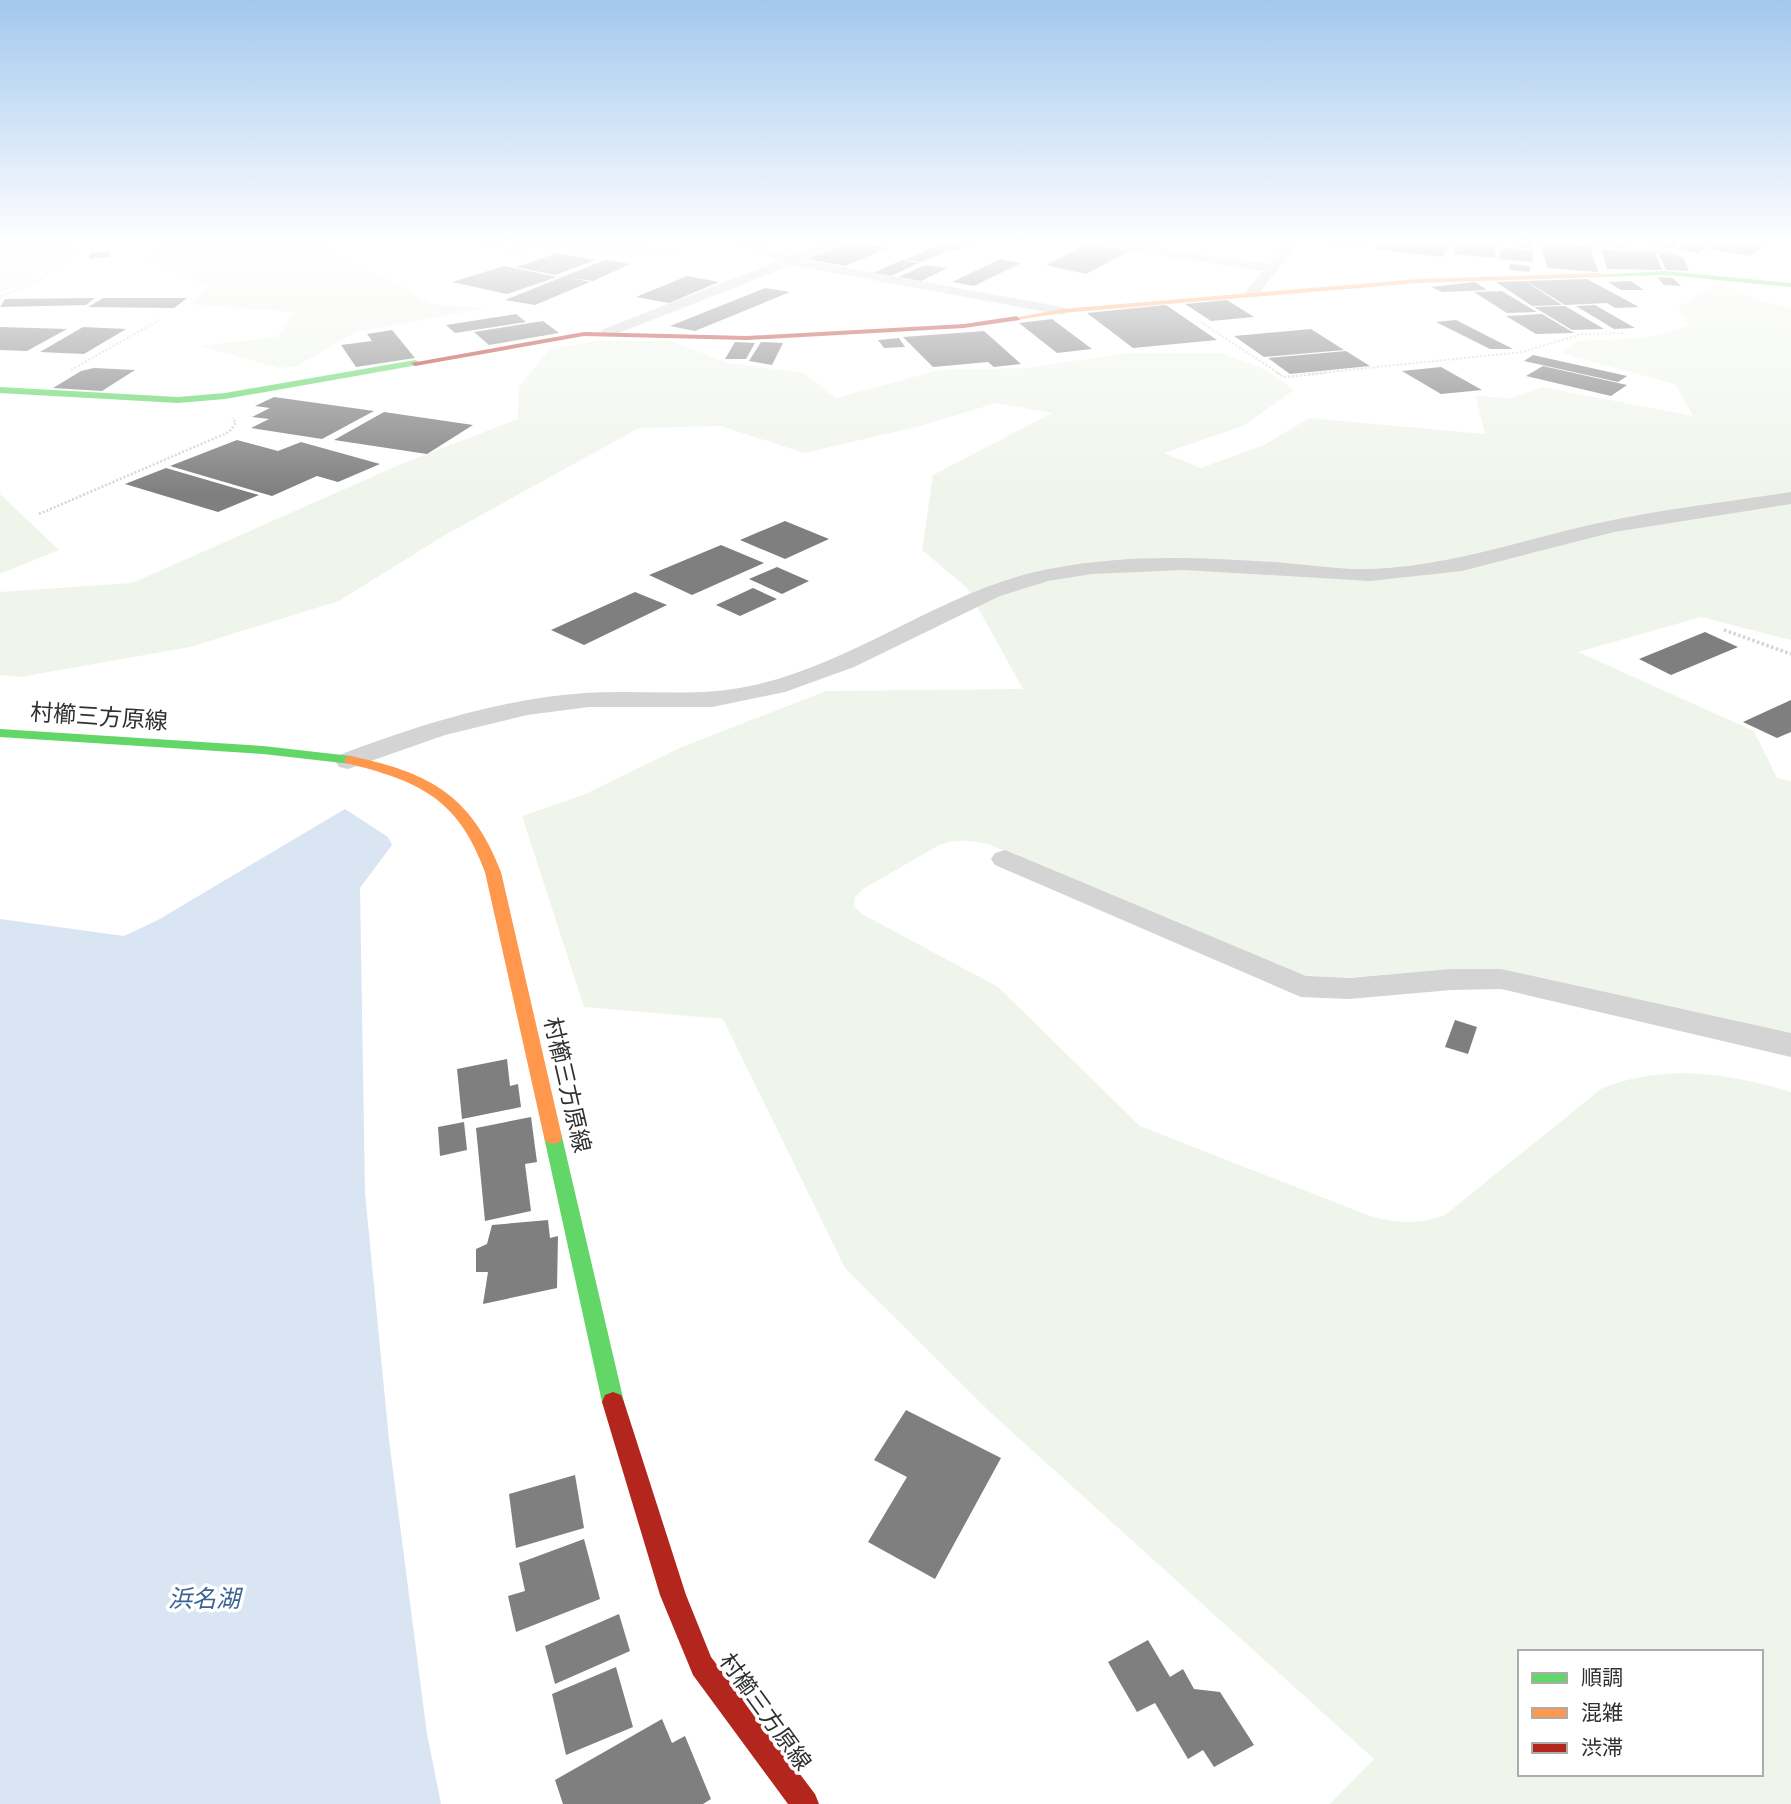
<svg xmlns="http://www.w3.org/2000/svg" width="1791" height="1804" font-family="'Source Sans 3','Noto Sans JP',sans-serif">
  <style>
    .green { fill: #f0f5ec; fill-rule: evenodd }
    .water { fill: #d9e5f3 }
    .building { fill: #7f7f7f }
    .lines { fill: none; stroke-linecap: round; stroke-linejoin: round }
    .path-far2 { stroke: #d4d4d4; stroke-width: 2; stroke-dasharray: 2 2; stroke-linecap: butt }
    .path-far1 { stroke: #d4d4d4; stroke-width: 2.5; stroke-dasharray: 2 2; stroke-linecap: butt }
    .path { stroke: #d4d4d4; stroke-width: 3.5; stroke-dasharray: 2.5 2.5; stroke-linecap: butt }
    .street { fill: #d4d4d4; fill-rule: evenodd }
    .fast { fill: #63d668; fill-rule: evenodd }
    .slow { fill: #ff974d; fill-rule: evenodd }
    .jam { fill: #b3261e; fill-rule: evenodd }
    .labels { text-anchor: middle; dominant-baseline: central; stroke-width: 7; stroke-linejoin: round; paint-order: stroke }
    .near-street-label { font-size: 23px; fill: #303030; stroke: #fff }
    .near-water-label { font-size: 24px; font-style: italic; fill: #3a6496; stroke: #fff }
  </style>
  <rect width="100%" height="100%" fill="#fff"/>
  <path class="green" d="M0 242H76L30 283 0 292Z
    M157 242H342L328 250 401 285 431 304 487 308 356 332 297 366 279 368 200 346 277 337 293 312 190 304 209 287 146 259Z
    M447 242H647L646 244 677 252 679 257 590 254 554 247 516 253Z
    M1718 283 1758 300 1791 308V640L1701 617 1578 652 1754 731 1777 778 1791 781V1036L1499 970 1461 969 1315 980 1292 973 988 844C970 840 956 839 939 845L863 889 855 897 854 906 862 914 998 987 1140 1126 1370 1216C1397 1223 1418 1225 1445 1215L1601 1089C1663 1063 1728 1073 1791 1092V1804H1330L1374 1759 992 1414 845 1268 723 1019 584 1007 522 816 583 795 682 747 826 691 1023 689 967 588 922 550 933 475 1052 413 996 403 916 427 804 453 721 426 639 428 445 535 339 601 190 647 21 677 0 675V592L132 583 399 465 518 419 519 387 549 350 594 341H671L728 363 804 373 836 398 939 370 1025 368 1129 353H1219L1267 370 1294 390 1243 426 1164 453 1201 468 1264 445 1309 418 1485 434 1476 396 1512 398 1542 387 1693 416 1675 384 1561 353 1579 341 1646 338 1689 326 1678 308ZM1520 1652H1761V1774H1520Z
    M0 494 59 550 0 574Z"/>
  <path class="water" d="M345 809 388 837 392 845 360 888 365 1193 389 1440 427 1734 441 1804H0V919L124 936 158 920Z"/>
  <path class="building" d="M850 242 887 248 845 266 807 259Z
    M948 242H975L955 251 935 247Z
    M1321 242H1364L1362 247Z
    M1380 242H1449L1447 245H1450L1442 257 1374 249Z
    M1458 242H1498L1494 258 1454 254Z
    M1513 242H1533V248L1513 247Z
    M1653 242H1680L1674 248 1650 245Z
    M1688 242H1713L1699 253 1677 250Z
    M1718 242H1771L1751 256 1707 249Z
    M1541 243 1590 246 1598 272 1547 268Z
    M1087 244 1131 250 1086 274 1046 265Z
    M932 248 948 251 921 262 905 260Z
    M1500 248 1533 250V262L1499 259Z
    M1601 249 1655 253 1662 270 1607 269Z
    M111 251 110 257 89 259 90 253Z
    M558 253 595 260 555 275 516 267Z
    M1659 254 1683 257 1689 271 1666 270Z
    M1000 259 1021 263 974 286 952 282Z
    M605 260 630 264 593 281 571 278 590 282 535 305 505 300Z
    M902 260 919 263 891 276 873 273Z
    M1510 264 1530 266 1529 272 1509 270Z
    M925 265 947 268 921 281 899 277Z
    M504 266 557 277 507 294 452 282Z
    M687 276 719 282 669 303 636 297Z
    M1657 277 1673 278 1681 286 1664 285Z
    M1587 279 1639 307 1615 308 1607 303 1565 305 1526 281Z
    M1525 281 1562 305 1532 306 1496 282Z
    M1631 281 1644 290H1621L1608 282Z
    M1475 282 1487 290 1442 292 1431 287Z
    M765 288 790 292 695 331 670 326Z
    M1502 291 1537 312 1507 313 1474 292Z
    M95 298 86 305 0 307 5 299Z
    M103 298H187L174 308 88 307Z
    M1227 300 1254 317 1211 321 1185 304Z
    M1166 305 1217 340 1133 348 1087 313Z
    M1595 305 1635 328 1614 329 1576 306Z
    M1565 306 1604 329 1572 330 1534 307Z
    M516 314 526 322 455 333 446 325Z
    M1542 314 1574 333 1536 334 1506 316Z
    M1052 319 1092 349 1057 353 1019 323Z
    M1456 320 1513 349H1490L1436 322Z
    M543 321 559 333 489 345 474 332Z
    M0 327 67 329 27 351 0 350Z
    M83 327 126 329 84 354 40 352Z
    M1311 329 1344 350 1264 357 1234 336Z
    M392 330 415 358 356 367 341 345 372 341 367 334Z
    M984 331 1021 364 994 367 988 362 933 367 903 337Z
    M899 338 905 347 884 348 878 340Z
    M735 342 755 343 746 359H725Z
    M761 342 783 343 772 365 749 361Z
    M1346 351 1370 366 1290 374 1268 358Z
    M1533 355 1627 376 1618 382 1524 361Z
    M1543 366 1627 385 1611 396 1526 376Z
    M1441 367 1482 390 1441 394 1402 371Z
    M94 368 135 370 102 391 53 388 81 371Z
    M274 397 374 411 322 439 251 428 269 419 252 417 270 408 255 406Z
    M384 412 473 425 427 454 334 440Z
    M237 440 278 451 301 442 380 464 338 482 317 476 272 496 170 466Z
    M166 468 259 495 218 512 125 484Z
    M785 521 829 539 785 559 740 540Z
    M721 545 764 563 692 595 649 575Z
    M777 567 809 581 782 594 749 579Z
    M753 588 777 599 740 616 716 605Z
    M635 592 667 605 584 645 551 630Z
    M1705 632 1738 647 1671 675 1639 659Z
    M1791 700V732L1777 738 1743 722Z
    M1455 1020 1477 1027 1468 1054 1445 1047Z
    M507 1059 510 1086 518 1084 521 1107 462 1119 457 1069Z
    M531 1117 537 1162 525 1164 531 1211 485 1221 476 1128Z
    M464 1122 467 1150 440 1156 438 1127Z
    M548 1220 550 1238 558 1236 557 1288 483 1304 488 1272H476V1249L487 1244 492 1225Z
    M906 1410 1001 1458 935 1579 868 1542 907 1477 874 1460Z
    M575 1475 584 1528 516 1548 509 1494Z
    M584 1539 600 1599 516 1632 508 1596 525 1591 519 1563Z
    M619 1614 630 1651 555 1684 545 1646Z
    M1148 1640 1170 1677 1183 1669 1194 1689 1220 1692 1254 1745 1214 1767 1203 1750 1188 1759 1155 1703 1137 1712 1108 1662Z
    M616 1667 633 1727 566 1755 552 1694Z
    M662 1719 672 1743 685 1736 711 1799 703 1804H563L555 1780Z"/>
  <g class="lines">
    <path class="path-far2" d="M0 296 31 285 76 251
      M1202 323 1280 374
      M71 370 159 320
      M1309 374 1522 352 1582 334 1624 333"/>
    <path class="path-far1" d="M1277 373 1284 377 1325 373
      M39 514 229 432 236 423 232 418"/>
    <path class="path" d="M1724 630 1791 654"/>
    <path class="street" d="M731 242H748L790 256 828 242H845L805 260 1062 307 1069 311 1062 315 792 265 611 336H601V330L779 261Z
      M1090 242H1120L1269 264 1287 242H1299L1256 297 1251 298 1244 294 1263 271 1096 246Z
      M1791 492V504L1614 532 1462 571 1370 581 1184 570 1092 574 1048 581 1000 596 854 667 785 692 712 707H589L527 715 445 735 348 769 339 767 335 761 339 755C418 725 500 699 585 693 640 689 695 698 750 686 856 664 943 589 1049 569 1124 554 1198 557 1273 562 1305 564 1339 570 1371 569 1455 566 1532 536 1613 520 1672 508 1732 501 1791 492Z
      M1005 850 1306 976 1349 978 1451 969H1501L1791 1033V1057L1501 989 1451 990 1349 999 1301 997 995 865 991 859 995 853Z"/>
    <path class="fast" d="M1665 271 1791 283V287L1665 275 1600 277 1596 275Z
      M415 360 418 361V365L225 399 178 403 0 393V387L178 397 225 393Z
      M0 729 263 746 351 756 358 760 351 764 263 754 0 737Z
      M553 1130 560 1132 562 1137 624 1402 621 1409 613 1412 605 1409 602 1402 544 1137 546 1132Z"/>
    <path class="slow" d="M1575 242H1592L1680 254 1677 256Z
      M1600 273 1603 277 1419 283 1062 313 1017 320 1013 318 1062 309 1419 279Z
      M351 756C429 773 471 794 501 872L562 1137 560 1142 553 1144 546 1142 544 1137 485 872C458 798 419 781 346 763L344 760 346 757Z"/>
    <path class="jam" d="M1017 316 1020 320 964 328 747 340 584 336 415 366 411 363 584 332 747 336 964 324Z
      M613 1392 621 1395 624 1402 686 1595 711 1657 815 1794 819 1804H788L693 1675 660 1595 602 1402 605 1395Z"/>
  </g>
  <linearGradient id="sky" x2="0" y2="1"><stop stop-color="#a2c8ec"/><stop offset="0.49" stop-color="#fff"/><stop offset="1" stop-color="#fff" stop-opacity="0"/></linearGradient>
  <rect width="1791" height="494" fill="url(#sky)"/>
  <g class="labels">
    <g class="near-street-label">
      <text transform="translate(99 717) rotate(4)">村櫛三方原線</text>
      <text transform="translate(567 1085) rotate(77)">村櫛三方原線</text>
      <text transform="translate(765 1712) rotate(54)">村櫛三方原線</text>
    </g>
    <g class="near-water-label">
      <text x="204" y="1599">浜名湖</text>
    </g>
  </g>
  <rect x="1518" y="1650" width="245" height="126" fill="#ffffff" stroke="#acacac" stroke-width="2"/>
  <rect x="1532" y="1673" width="35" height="10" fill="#63d668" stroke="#acacac" stroke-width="2"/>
  <text x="1581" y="1685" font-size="21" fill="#303030">順調</text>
  <rect x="1532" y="1708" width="35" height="10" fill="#ff974d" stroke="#acacac" stroke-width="2"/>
  <text x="1581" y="1720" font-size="21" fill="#303030">混雑</text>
  <rect x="1532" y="1743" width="35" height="10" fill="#b3261e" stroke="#acacac" stroke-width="2"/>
  <text x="1581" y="1755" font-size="21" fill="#303030">渋滞</text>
</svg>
